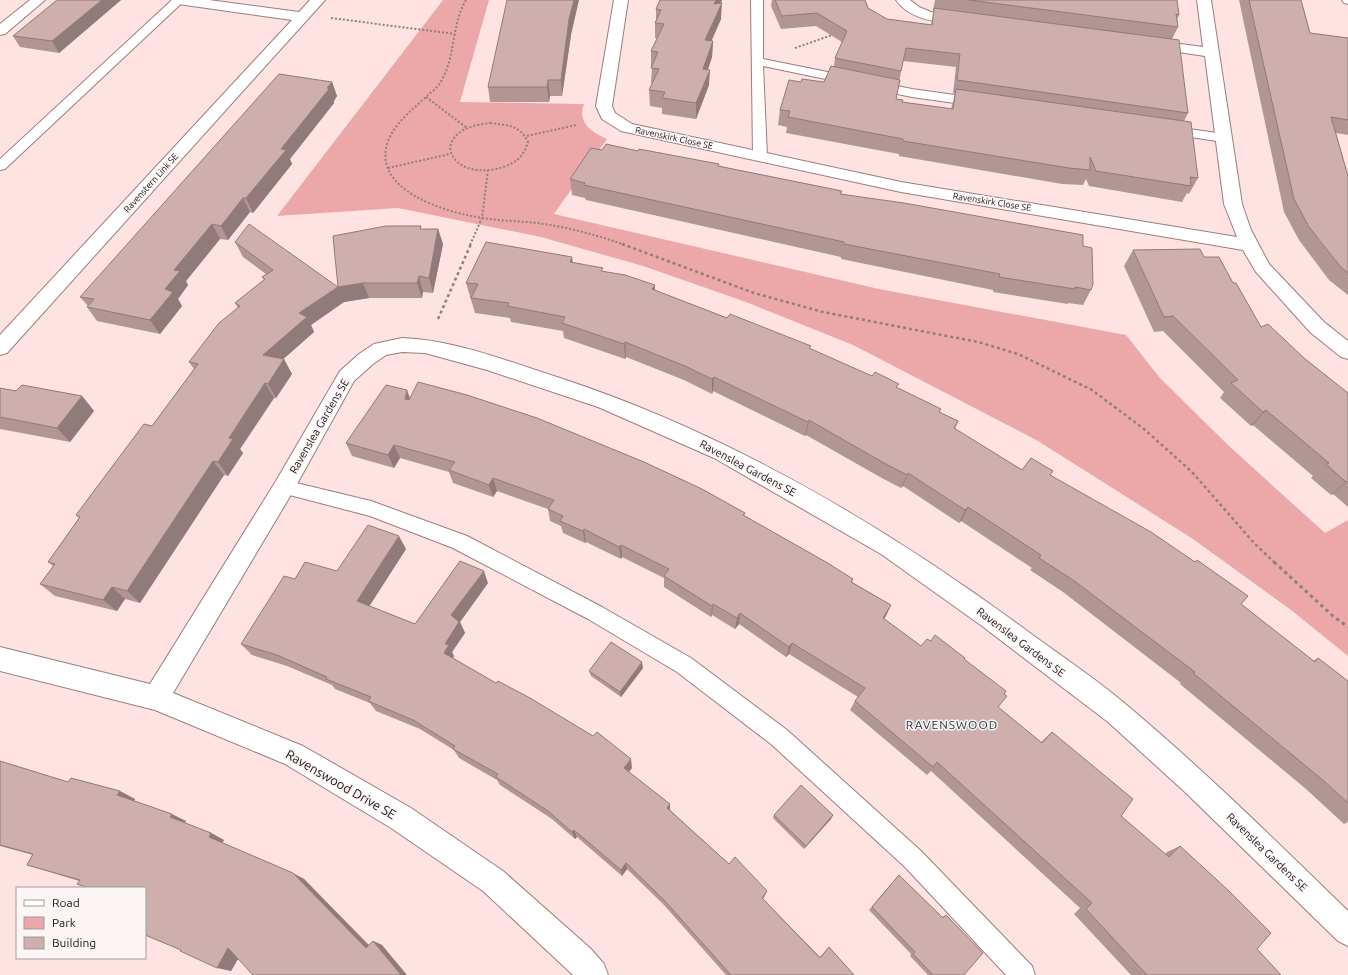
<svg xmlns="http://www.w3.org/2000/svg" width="1348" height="975" font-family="Ubuntu,sans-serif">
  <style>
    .green { fill: #eca8a8 }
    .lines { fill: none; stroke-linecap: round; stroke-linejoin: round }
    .lane-casing { stroke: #9b7d7d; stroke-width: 2 }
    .street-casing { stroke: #9b7d7d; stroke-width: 2 }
    .path-far2 { stroke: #917e7d; stroke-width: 2; stroke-dasharray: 2 2; stroke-linecap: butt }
    .path-far1 { stroke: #917e7d; stroke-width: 2.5; stroke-dasharray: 3 3; stroke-linecap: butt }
    .path { stroke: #917e7d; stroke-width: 3; stroke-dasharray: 3.5 3.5; stroke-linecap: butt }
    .lane { fill: #fff; fill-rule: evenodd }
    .street { fill: #fff; fill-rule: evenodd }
    .wall { fill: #b29696; fill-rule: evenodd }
    .shaded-wall { fill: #917a7a }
    .building { fill: #cfaeae; stroke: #917a7a }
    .labels { text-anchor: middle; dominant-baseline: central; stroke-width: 3; stroke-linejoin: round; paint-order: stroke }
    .far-street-label { font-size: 9px; fill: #1d1212; stroke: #fcf5f5 }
    .street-label { font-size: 11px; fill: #1d1212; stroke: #fcf5f5 }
    .neighbourhood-label { font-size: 12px; letter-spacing: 1px; fill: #113436; stroke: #fcf5f5 }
    .near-street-label { font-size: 13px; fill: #1d1212; stroke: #fcf5f5 }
  </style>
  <rect width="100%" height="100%" fill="#fee3e2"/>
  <path class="green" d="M443 0H489L460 102 584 104C577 122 591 132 607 139L554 214 879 289 1126 335 1160 378 1229 446 1325 533 1348 520V656L1291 610 1193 539 1038 441 853 345 746 302 643 266 541 237 398 208 277 216Z"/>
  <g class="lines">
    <defs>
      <path id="lane" d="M172 0H185L5 169 0 170V159Z
        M751 0H763V59L912 89 976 98 982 102 976 106 912 97 763 66 767 156 765 159H755L753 156Z
        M1342 0H1348V4L1344 3Z
        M1168 126 1224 134 1229 135 1231 138 1229 141 1224 142 1163 133 1161 130Z
        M284 480 371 501 467 536 602 607 691 658 787 730 921 851 1032 966 1035 975H1006L905 867 771 744 677 672 588 619 453 548 370 516 278 492 275 487 278 482Z"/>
      <path id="street" d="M30 0H45L5 34 0 35V24Z
        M171 0H209L299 12 310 0H325L7 353 0 355V335L292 20 178 4 173 3Z
        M614 0H628L612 106 615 113 632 124 901 182 1237 237 1224 204 1205 56 1151 48 1146 47 1144 44 1146 41 1151 40 1203 47 1197 0H1211L1242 204 1251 230 1269 264 1324 322 1348 341V359L1341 357 1310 332 1256 272 1243 250 901 192 621 131 602 119 596 106Z
        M896 0H910L919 7 931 12 962 16 967 17 969 20 967 23 962 24C938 22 911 21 896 0Z
        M402 338C456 340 509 362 560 378 731 434 890 529 1034 636 1066 659 1099 681 1129 707 1205 771 1276 841 1348 911V946L1338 941 1186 793 1108 722 982 626 881 554 714 458 598 407 487 370 425 353 402 352 386 355 373 364 354 381 292 493 173 693 303 746 411 808 503 871 591 949 604 964 608 975H573L483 891 391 828 285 764 155 710 0 671V647L150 684 276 481 340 371 359 354 374 344Z"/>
    </defs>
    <use href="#lane" class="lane-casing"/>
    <use href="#street" class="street-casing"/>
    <path class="path-far2" d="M466 0C451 25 456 58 440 83 437 88 431 92 427 96 412 110 396 122 388 141 370 191 448 213 483 218 501 221 519 221 537 223 567 227 597 235 625 245
      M331 18 455 34
      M795 48 832 35
      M426 97 467 128
      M490 123C507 125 520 125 528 142 526 149 523 155 517 160 499 174 455 177 450 148 453 129 474 125 490 123Z
      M527 136 576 125
      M388 168 450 154
      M470 245 482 218 488 170"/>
    <path class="path-far1" d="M622 244 754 293 823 312 978 342 1018 354 1092 390 1144 429 1192 472 1254 543 1275 563
      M438 319 471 244"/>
    <path class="path" d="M1274 562 1333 616 1348 627"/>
    <use href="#lane" class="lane"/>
    <use href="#street" class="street"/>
  </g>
  <path class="wall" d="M57 0H121L59 53 20 47 13 36Z
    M660 0H722L720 4 721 19 711 41H713L712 57 708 69 709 85 696 119 662 114V108L650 106 649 90 652 84 651 83 652 67H651V51L657 38H655V23L656 20V9Z
    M772 0H865L868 8 887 19 931 25 934 10H933L935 0H1177L1179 15 1177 19 1178 27 1172 39 1188 113 1184 121 1198 178 1189 194 1187 193 1182 202 1089 186 1086 179 1083 185 1062 184 899 156V154L786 133 787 127 778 125 780 110 801 82H824L834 66 835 58 842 42 816 26 781 29 771 6ZM903 61 956 67 953 93 955 94 951 109 902 102 896 99Z
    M1239 0H1301L1310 33 1348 38V135L1336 133 1348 176V295L1329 280 1299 240 1284 212Z
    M571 35 562 96H550L549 102H490L488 87Z
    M332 82 337 96 334 101V103L290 159 292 164 253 213 250 212 228 240 220 239 186 281 188 285 178 299 182 306 160 334 97 321 87 307 88 306 80 297Z
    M602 150 638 151 719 166 842 191 841 194 1083 246 1091 290 1083 305 1068 303V304L993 292V290L841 259V257L586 200 585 198 572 195 570 179Z
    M422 229H438L443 244 433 293 423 292 422 298H369L344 302 311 325 314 332 283 359 292 374 276 398H274L240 449 243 453 228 476 224 475 140 603 125 599 117 611 55 596 40 584 53 566 48 562 79 518 76 515 152 426 194 369 189 362 238 308 235 303 264 280 262 277 266 274 243 257 235 242 338 287Z
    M1133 250 1204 257 1233 283 1261 327 1304 358 1348 393V507L1333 494 1331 495 1311 478 1313 476 1253 425 1251 426 1220 398 1224 392 1163 331 1154 332 1124 266Z
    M573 263 603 271 810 349 897 388 939 412 958 421 955 429 1022 470 1050 475 1241 604 1313 661 1318 658 1348 681V822L1344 824 1306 789 1180 684 1181 683 1063 592 1030 570 1032 568 961 521 959 523 903 486 901 488 880 477 806 435 805 436 713 391 712 394 684 380 626 357 625 359 564 338 563 331 511 322 510 318 475 313 466 283Z
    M0 388 16 391 82 396 94 411 70 442 0 429Z
    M410 399 745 513 744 516 853 579 852 582 891 605 884 619 921 646 931 641 964 659 1004 694 998 707 1041 742 1052 732 1121 816 1165 854 1167 852 1180 846 1257 949 1281 975H1131L1074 914 1080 908 931 771 927 775 850 710 855 701 858 697 789 654 786 657 739 624 735 629 712 615 711 617 664 587V578L622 557 621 559 586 542 585 543 563 533 561 526 550 521 548 509 497 491 493 497 453 483 449 472 400 458 394 468 352 456 346 443Z
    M406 549 369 606 415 624 488 583 460 622 465 633 452 652 454 656 453 658 632 768 629 772 670 810 729 864 767 891 763 899 820 957 829 947 854 975H726L664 905 627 869 622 876 577 837 575 839 552 819 500 785 497 780 459 758 454 750 420 729 376 711 370 703 335 689 332 685 287 666 252 655 241 644 295 579 337 571Z
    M643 668 621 697 591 676 589 671Z
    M0 761 68 782 135 799 134 801 186 821 185 823 211 833 224 840 222 843 304 879 369 945 373 941 382 945 238 959 231 971 181 950 145 888 79 881 27 865 33 855 0 846Z
    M774 815 831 819 804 849 773 818Z
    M899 875 942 917 946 915 964 975H928L910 956 911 954 869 910 896 878Z"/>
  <path class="shaded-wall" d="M102 0H121L59 53 52 41Z
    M574 0H579L571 35 562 96 561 80 569 19Z
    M716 0H722L714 20V4Z
    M722 3 721 19 705 56V40Z
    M713 41 712 57 703 84V69Z
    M710 70 709 85 696 119V103Z
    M548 80 550 96 549 102 547 87Z
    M332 82 337 96 334 101V103L290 159 292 164 253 213 246 198 281 149Z
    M243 198 250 212 228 240 221 226Z
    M212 224 220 239 186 281 188 285 178 299 182 306 160 334 150 320 165 289 174 270Z
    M438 229 443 244 433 293 429 278Z
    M572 257 574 272 570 262Z
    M419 276 423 292 422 298 417 283Z
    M363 283 369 298 344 302 311 325 314 332 271 370 263 355 299 313 338 287Z
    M655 285V300L652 289Z
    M625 342 626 357 625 359 624 344Z
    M284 359 292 374 276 398 268 384Z
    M714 377 713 391 712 394V379Z
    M265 383 274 398 240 449 243 453 228 476 218 462 229 438Z
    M407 390 412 404 405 399Z
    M82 396 94 411 70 442 57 428Z
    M1266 410 1253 425 1251 426 1263 412Z
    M809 420 806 435 805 436 808 422Z
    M394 445 400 458 394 468 388 455Z
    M213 461 224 475 140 603 127 591Z
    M908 473 903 486 901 488 907 475Z
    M493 478 497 491 493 497 489 485Z
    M1348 481 1333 494 1331 495 1346 482Z
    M968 507 961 521 959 523 965 510Z
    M584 529 586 542 585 543 583 531Z
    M399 536 406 549 365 613 357 601Z
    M621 545 622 557 621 559 619 547Z
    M484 571 488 583 460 622 465 633 452 652 454 656 450 664 444 653 445 644 451 615Z
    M112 587 125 599 117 611 103 600Z
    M713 604 712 615 711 617 712 606Z
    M891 605 886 616 878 628 883 618Z
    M740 613 739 624 735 629 737 618Z
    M792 643 789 654 786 657 789 647Z
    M642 662 643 668 621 697 620 692Z
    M631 759 632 768 625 776 624 768Z
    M120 791 135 799 133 803 117 795Z
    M670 804V812L667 808Z
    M172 814 186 821 184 824 170 817Z
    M833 815 831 819 804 849 806 846Z
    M574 830 577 837 575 839 572 832Z
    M211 833 224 840 222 844 209 837Z
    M626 863 627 869 622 876 621 870Z
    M293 873 304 879 375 952 366 948Z
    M767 891 764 897 759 903 762 898Z
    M373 941 382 945 407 975H401Z
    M228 948 242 952 231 971 217 968Z"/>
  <path class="building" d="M57 0H102L52 41 13 36Z
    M507 0H574L569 19 561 80H548L547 87H488Z
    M660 0H716L714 4 722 3 705 40 713 41 703 69 710 70 696 103 662 98 665 92 649 90 659 69 651 68 658 52 651 51 664 24 655 23 661 10 656 9Z
    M775 0H865L868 8 887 19 932 25 934 8 1179 40 1188 113 957 80 960 54 906 48 901 71 835 58 847 31 817 13 782 16Z
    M969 0H1177L1179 15 1176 14 1178 27Z
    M1249 0H1301L1310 33 1348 38V120L1331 117 1348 176V273L1340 266 1309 227 1294 199Z
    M831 66 900 80 896 99 903 100 902 102 953 109 956 89 1191 122 1198 178 1190 177 1191 186 1096 171 1090 157V170L1069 168 903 141V139L788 117 790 111 780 110 789 80 801 82 802 79 824 82Z
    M279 74 332 82 327 88 329 89 281 149 286 150 246 198H243L221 226 212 224 174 270 180 271 165 289 173 292 150 320 87 307 94 299 80 297Z
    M606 144 638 151 639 149 719 164 718 166 842 191 840 194 904 203 1083 235V246L1092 248 1093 284 1091 290 1075 287V289L999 277 1000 274 844 244V242L584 185 585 183 570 179 591 148 602 150Z
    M249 224 338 287 333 236 386 226H421L420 229H438L429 278 419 276 417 283H363L338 287 299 313 307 317 263 355 284 359 268 384 265 383 229 438 233 439 218 462 213 461 127 591 112 587 103 600 40 584 55 564 48 562 80 517 76 515 144 424 152 426 198 364 189 362 219 323 240 306 235 303 265 279 262 277 273 270 235 242Z
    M486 242 572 257 570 262 603 268 601 271 625 275 655 285 652 289 727 318 730 314 811 346 809 348 872 376 875 372 899 384 896 387 941 409 939 412 958 421 954 428 1022 470 1031 458 1053 471 1050 475 1151 532 1195 562 1197 560 1248 596 1241 604 1315 662 1318 658 1348 681V803L1324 781 1193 673 1195 672 1073 580 1039 558 1041 555 968 507 965 510 908 473 907 475 884 463 809 420 808 422 714 377 712 379 685 366 625 342 624 344 562 323 565 317 507 306 509 303 471 298 478 284 466 283Z
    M1200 249 1204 257H1219L1233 283H1236L1261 327 1268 324 1304 358 1348 393V481L1346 482 1326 464 1329 463 1266 410 1263 412 1231 383 1238 380 1173 316 1164 317 1133 250Z
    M418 382 467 395 537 418 644 462 702 489 745 513 743 515 826 562 853 579 851 582 891 605 883 618 921 646 927 639 931 641 935 635 965 658 964 659 1006 691 1004 694 1007 696 998 707 1042 743 1052 732 1133 799 1121 816 1169 857 1180 846 1229 891 1271 933 1257 949 1281 975H1147L1086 909 1092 903 937 762 933 767 855 701 865 688 792 643 789 647 740 613 737 618 713 604 712 606 664 576 669 569 621 545 619 547 584 529 583 531 560 521 563 516 548 509 554 500 493 478 489 485 449 470 455 462 394 445 388 455 346 443 386 385 407 390 405 399 409 400Z
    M22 385 82 396 57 428 0 417V388L16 391Z
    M368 525 399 536 357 601 415 624 460 561 484 571 451 615 459 622 445 644 449 645 444 653 496 683 498 681 530 698 593 736 597 732 631 759 624 768 670 804 667 808 729 864 735 857 767 891 762 898 820 958 829 947 854 975H731L664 900 626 863 621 870 574 830 572 832 548 811 496 777 498 774 453 749 455 746 413 720 368 701 371 697 326 679 327 677 277 655 241 644 284 576 295 579 305 562 337 571Z
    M611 642 642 662 620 692 589 671Z
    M0 761 68 782 71 778 120 791 117 795 172 814 170 817 211 833 209 837 293 873 366 948 373 941 401 975H253L228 948 217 968 180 951 181 950 145 935V888H88L77 884 80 880 27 865 33 854 0 845Z
    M801 785 833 815 806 846 774 815Z
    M899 875 943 918 946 915 983 953 964 975H933L913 954 915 952 872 907Z"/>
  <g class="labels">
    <g class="far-street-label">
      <text transform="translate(674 138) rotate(12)">Ravenskirk Close SE</text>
      <text transform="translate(151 183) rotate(-48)">Ravenstern Link SE</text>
      <text transform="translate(992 202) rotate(9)">Ravenskirk Close SE</text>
    </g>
    <g class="street-label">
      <text transform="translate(319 426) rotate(-60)">Ravenslea Gardens SE</text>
      <text transform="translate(748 468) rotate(28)">Ravenslea Gardens SE</text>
      <text transform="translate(1021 642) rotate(37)">Ravenslea Gardens SE</text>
      <text transform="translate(1267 852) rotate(44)">Ravenslea Gardens SE</text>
    </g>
    <g class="neighbourhood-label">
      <text x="952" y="724">RAVENSWOOD</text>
    </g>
    <g class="near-street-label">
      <text transform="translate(341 784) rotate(30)">Ravenswood Drive SE</text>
    </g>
  </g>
  <rect x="16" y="887" width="130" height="72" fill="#fcf5f5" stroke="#a39a9a"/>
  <rect x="24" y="900" width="20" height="6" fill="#ffffff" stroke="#a39a9a"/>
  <text x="52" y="907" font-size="12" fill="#1d1212">Road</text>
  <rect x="24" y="917" width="20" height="12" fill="#eca8a8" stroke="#a39a9a"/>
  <text x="52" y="927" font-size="12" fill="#1d1212">Park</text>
  <rect x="24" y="937" width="20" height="12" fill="#cfaeae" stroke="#a39a9a"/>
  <text x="52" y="947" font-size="12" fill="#1d1212">Building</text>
</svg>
